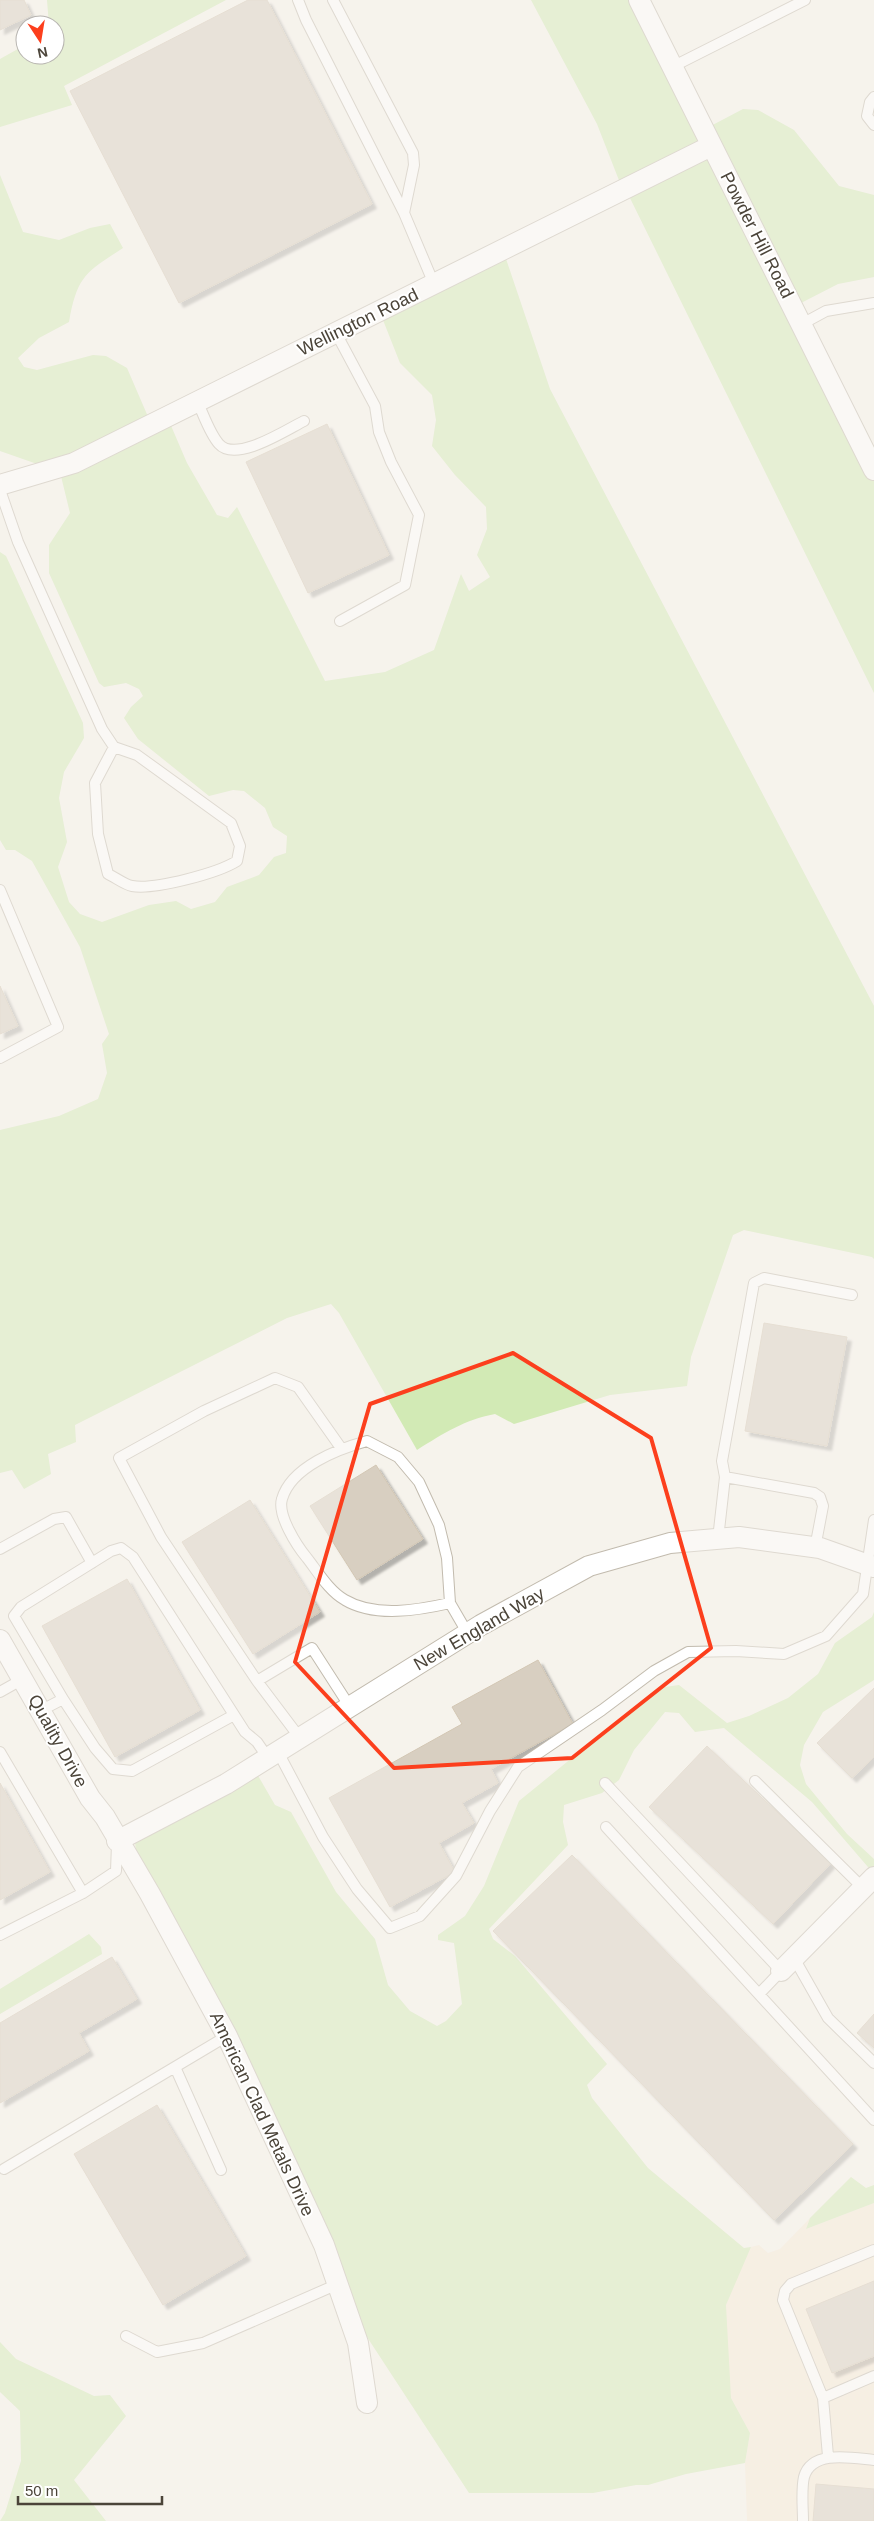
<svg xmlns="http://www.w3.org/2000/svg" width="874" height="2521" font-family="Arial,sans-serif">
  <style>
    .commercial { fill: #f7ead8 }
    .green { fill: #d2eab5 }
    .building { fill: #d8cfc1; stroke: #d3c7b4; filter: url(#shadow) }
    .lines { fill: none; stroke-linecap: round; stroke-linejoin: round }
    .service-casing { stroke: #c2bbae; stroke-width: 12 }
    .minor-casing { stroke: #c2bbae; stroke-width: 22 }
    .service { stroke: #fff; stroke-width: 10 }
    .minor { stroke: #fff; stroke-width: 20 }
    .marked { fill: none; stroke: #fc3f1d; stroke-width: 4; stroke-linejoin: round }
    .labels { text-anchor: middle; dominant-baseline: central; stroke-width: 4; stroke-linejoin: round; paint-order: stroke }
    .street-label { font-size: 18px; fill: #4b4439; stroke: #fff }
  </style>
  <defs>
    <filter id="shadow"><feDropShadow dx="4.5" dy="4.5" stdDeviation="1" flood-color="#0004"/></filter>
  </defs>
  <rect width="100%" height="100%" fill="#f6f3ec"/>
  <path class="commercial" d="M874 2203V2521H747L745 2463 750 2433 731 2398 727 2357 726 2305 733 2286 751 2247 759 2245 768 2253 780 2249 810 2218 806 2229Z"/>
  <path class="green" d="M47 0H226L64 86 72 105 0 127V59L25 45V55H55V25H49Z
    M531 0H640L705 129 743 109 758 110 794 130 839 186 874 195V277L838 284 801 303 874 468V693L628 194 622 188 597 124Z
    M0 175 23 232 59 240 90 228 110 224 123 248C86 272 77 276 69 322L39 338 18 358 24 367 37 370 93 355 106 356 127 368 152 426 169 421 187 463 217 515 228 518 237 507 325 681 385 672 434 650 461 574 469 591 490 577 477 555 487 529 486 507 455 475 432 446 436 420 432 395 400 363 381 315 504 253 550 389 874 1006V1259L872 1257 744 1230 733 1235 691 1357 687 1386 610 1395 514 1424 495 1414C464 1420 444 1433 417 1450L339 1313 331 1304 287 1318 75 1425 76 1442 48 1454 51 1474 24 1489 12 1470 0 1473V1130L59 1116 98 1099 107 1073 102 1044 109 1034 80 947 32 861 15 850H6L0 840V552L6 556 83 723 84 738 64 772 59 798 67 842 58 867 69 902 80 914 102 922 149 905 176 901 191 909 215 902 227 887 259 875 274 857 286 853 287 836 273 827 265 808 244 791 233 790 209 796 138 739 124 718 131 707 143 696 139 689 126 683 104 687 99 683 49 573V545L70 513 60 472 0 451Z
    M874 1612V1680L823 1712 804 1745 800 1765 806 1784 847 1834 874 1859V1874L812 1802 724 1728 695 1732 679 1713 665 1712 634 1750 619 1780 602 1793 564 1805 563 1822 568 1845 489 1929 493 1939 515 1956 607 2064 587 2085 592 2098 648 2168 744 2248 751 2247 726 2305 731 2398 750 2433 745 2463 686 2474 648 2485H636L593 2493H469L352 2314 136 1851 134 1833 253 1767 275 1805 291 1812 336 1892 375 1939 388 1985 410 2011 437 2026 446 2021 462 2004 454 1943 438 1940V1935L465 1916 484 1886 519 1801 658 1688 679 1685 727 1723 749 1716 788 1698 818 1674 835 1643 872 1617Z
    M89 1934 101 1947 102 1954 0 2014V1989Z
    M851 2177 866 2188 874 2185V2203L806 2229 810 2218Z
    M0 2342 16 2359 94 2396 110 2395 126 2416 74 2480 106 2521H0L5 2513 21 2461 20 2411 0 2392Z"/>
  <path class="building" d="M0 0H24L31 15 0 30Z
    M248 0H267L372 204 179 303 70 91Z
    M327 424 389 555 308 593 246 462Z
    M0 986 18 1026 0 1034Z
    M764 1323 847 1337 827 1446 745 1431Z
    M376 1465 423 1539 357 1580 310 1506Z
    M250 1500 320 1612 253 1654 182 1542Z
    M127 1579 200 1710 115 1757 42 1626Z
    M538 1660 573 1724 491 1769 498 1783 462 1803 474 1823 439 1843 455 1872 390 1907 329 1798 462 1724 452 1707Z
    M874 1688V1757L852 1778 817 1743Z
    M707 1746 831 1863 773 1924 649 1807Z
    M0 1783 50 1872 0 1900Z
    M572 1855 853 2144 774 2220 493 1931Z
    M112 1957 137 1999 79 2033 89 2051 0 2103V2023Z
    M874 2014V2048L857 2033Z
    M157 2105 246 2256 163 2305 74 2154Z
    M874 2281V2356L832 2373 806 2309Z
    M816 2484 874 2489V2521H813Z"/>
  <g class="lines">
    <defs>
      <path id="service" d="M298 0 306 20 404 213 434 284
        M333 0 413 153 414 165 404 213
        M672 67 805 0
        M874 97 870 102 867 116 874 125
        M802 324 826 311 874 303
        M336 333 375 406 379 432 391 462 419 515 405 585 340 621
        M198 403C204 416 210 434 219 444 236 463 286 430 304 421
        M0 490 18 542 102 729 114 747 137 755 231 823 240 846 237 861C218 873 155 890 132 886 125 885 115 877 108 874L98 834 95 783 114 747
        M0 890 58 1027 0 1058
        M725 1477 814 1493 820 1497 823 1506 815 1548
        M718 1539 725 1477 722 1461 754 1283 764 1278 852 1295
        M0 1549 54 1519 66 1517 92 1563
        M450 1603C419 1610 375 1618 345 1600 329 1591 318 1572 307 1558 297 1546 277 1515 282 1499 291 1467 338 1449 367 1441L398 1457 419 1482 439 1525 447 1558 450 1603 468 1634
        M257 1681 161 1537 119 1458 204 1411 275 1378 298 1387 341 1448
        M0 1692 23 1679
        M63 1699 95 1748 113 1769 132 1771 234 1715
        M40 1711 63 1699 14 1616 21 1607 111 1551 121 1548 133 1557 245 1732 257 1742 268 1758
        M300 1738 257 1681 312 1648 350 1707
        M0 1752 83 1893
        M278 1752 323 1837 357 1889 390 1928 420 1916 456 1876 490 1811 518 1767 602 1710 654 1671 688 1652 736 1651 784 1654 826 1636 863 1594 874 1520
        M755 1781 863 1888
        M605 1783 781 1971 760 1993
        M606 1827 874 2120
        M0 1935 83 1893 116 1871 117 1844
        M794 1958 828 2018 874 2063
        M4 2169 175 2067
        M221 2170 175 2067 227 2036
        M874 2250 791 2284 785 2291 783 2300 823 2398 874 2376
        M126 2336 157 2352 203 2343 338 2284
        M823 2398 828 2456
        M803 2521C803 2508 801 2490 804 2477 812 2449 853 2458 874 2460"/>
      <path id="minor" d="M639 0 874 470
        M0 485 74 463 711 146
        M0 1640 90 1798 105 1817 150 1894 227 2036 324 2245 358 2343 367 2403
        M117 1841 226 1784 481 1625 589 1566 670 1543 739 1537 820 1548 874 1567
        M781 1971 874 1877"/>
    </defs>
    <use href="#service" class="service-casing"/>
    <use href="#minor" class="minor-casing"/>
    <use href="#service" class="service"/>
    <use href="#minor" class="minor"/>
  </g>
  <path d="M0 0H874V2521H0ZM513 1353 651 1438 711 1648 572 1758 394 1768 295 1662 370 1404Z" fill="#f6f3ec" fill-opacity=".55" fill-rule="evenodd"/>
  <path class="marked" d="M513 1353 651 1438 711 1648 572 1758 394 1768 295 1662 370 1404Z"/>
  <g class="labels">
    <g class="street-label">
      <text transform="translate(757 235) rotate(63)">Powder Hill Road</text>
      <text transform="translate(358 322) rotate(-26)">Wellington Road</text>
      <text transform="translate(479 1629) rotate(-30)">New England Way</text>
      <text transform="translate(58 1741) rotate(61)">Quality Drive</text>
      <text transform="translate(262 2114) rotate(65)">American Clad Metals Drive</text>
    </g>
  </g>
  <g transform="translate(40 40) rotate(168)"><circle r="24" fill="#ffffff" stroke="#b7b4b0"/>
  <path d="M0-4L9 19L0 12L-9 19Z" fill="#fc3f1d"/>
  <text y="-8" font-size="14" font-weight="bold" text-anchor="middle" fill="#4b4439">N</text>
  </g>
  <path d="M18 2496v8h144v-8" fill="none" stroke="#4b4439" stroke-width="2.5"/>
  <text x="25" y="2496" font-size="15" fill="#4b4439" stroke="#ffffff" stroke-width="4" paint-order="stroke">50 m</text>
</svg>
